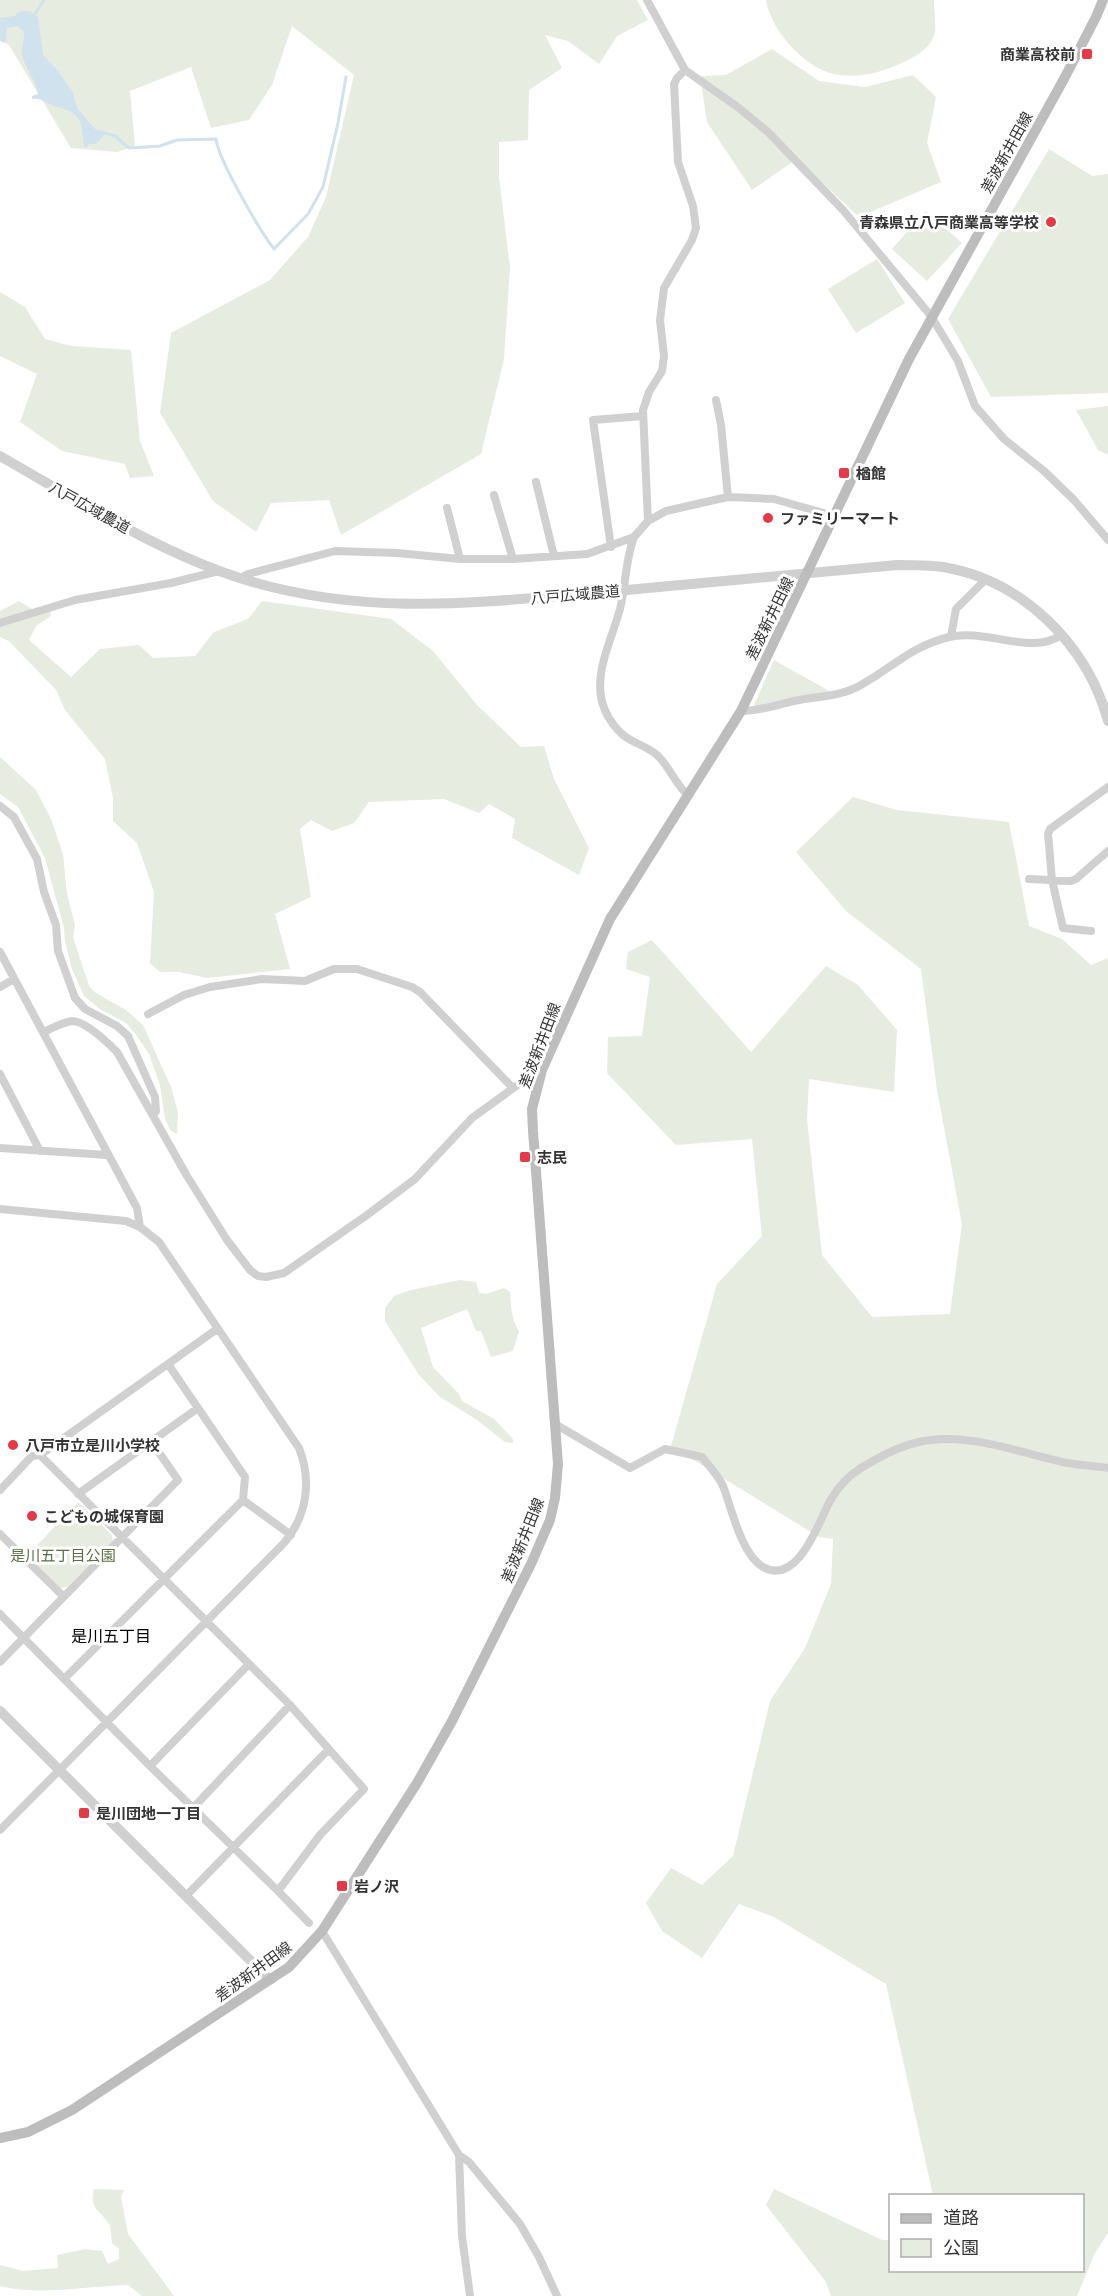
<svg xmlns="http://www.w3.org/2000/svg" width="1108" height="2296" font-family="Commissioner,'Noto Sans JP',sans-serif">
  <style>
    .green { fill: #e6ecdf }
    .water { fill: #cfe2ee }
    .lines { fill: none; stroke-linecap: round; stroke-linejoin: round }
    .stream { stroke: #cfe2ee; stroke-width: 3 }
    .minor { stroke: #d0d0d0; stroke-width: 8 }
    .tertiary { stroke: #d0d0d0; stroke-width: 10 }
    .secondary { stroke: #bdbdbd; stroke-width: 10 }
    .poi-dot { fill: #e63946; stroke: #fff; stroke-width: 2 }
    .labels { text-anchor: middle; dominant-baseline: central; stroke-width: 6; stroke-linejoin: round; paint-order: stroke }
    .poi-label { font-size: 15px; font-weight: bold; fill: #333; stroke: #fff; text-anchor: start }
    .street-label { font-size: 15px; fill: #333; stroke: #fff }
    .park-label { font-size: 15px; fill: #56703f; stroke: #fff }
    .neighbourhood-label { font-size: 16px; fill: #000; stroke: #fff }
  </style>
  <rect width="100%" height="100%" fill="#fff"/>
  <path class="green" d="M0 0H637L648 20 617 36 599 64 568 41 545 35 562 68 529 90 528 140 499 142V177L510 267 504 359 481 454 341 535 329 500 271 503 256 532 213 501 160 413 171 333 270 280 308 237 326 197 354 75 292 26 272 85 249 120 211 128 191 67 130 91 135 146 117 152 71 148 9 45 0 41Z
    M766 0H934C934 10 936 22 935 32 932 47 918 55 906 61 886 71 863 78 840 75 807 72 771 31 766 0Z
    M772 49 819 81 865 87 913 75 936 97 927 143 941 182 859 217 797 159 752 190 707 122 700 76 726 75Z
    M1049 149 1092 176 1108 174V393L991 397 948 319Z
    M926 211 962 243 927 281 892 249Z
    M877 259 905 303 856 333 828 289Z
    M0 292 25 307 45 339 71 346 131 350 140 441 154 476 130 478 125 464 62 451 20 422 37 374 0 356Z
    M1108 406V455L1098 450 1076 410Z
    M19 601 32 609H50L51 616 36 626 29 640 71 677 100 649 139 645 153 658 195 656 214 632 248 619 262 601 391 619 433 651 477 705 521 747 544 746 554 779 589 848 579 875 512 838 515 819 489 804 479 813 444 799 369 802 354 823 332 831 311 820 300 829 311 897 275 914 290 969 207 978 179 972H160L150 963 154 892 137 843 113 821V798L105 759 65 710 56 690 9 641 0 637V611Z
    M774 660 831 692 759 707 754 705Z
    M0 757 36 790 51 819 63 854 67 894 75 925 73 937 89 986 96 993 126 1010 143 1025 171 1087 178 1112 177 1134 171 1131 165 1119 160 1085 149 1054 134 1032 126 1023 100 1009 84 996 72 969 65 942 64 928 45 858 18 807 0 794Z
    M853 797 897 810 1009 822 1029 926 1062 939 1091 965 1108 958V2233L1095 2253 1077 2296H831L826 2282 766 2205 774 2189 882 2240H890V2270H1082V2196L933 2195 886 1984 774 1917 739 1904 702 1958 662 1931 646 1903 671 1868 702 1885 733 1856 770 1701 805 1648 831 1584 833 1539 819 1537 671 1446 717 1284 762 1236 752 1139 676 1145 607 1073 608 1037 642 1036 650 977 626 969 628 952 652 940 751 1052 826 966 858 985 897 1030 894 1092 809 1079 807 1119 822 1255 872 1317 950 1314 962 1224 937 1090 921 969 846 911 796 852Z
    M460 1280 476 1282 479 1293 486 1294 504 1288 510 1292C511 1305 511 1319 519 1331L513 1351 491 1357 481 1331H476L467 1309 421 1328 433 1367 459 1394 462 1401 494 1419 513 1439V1443L505 1442 477 1420 440 1397 419 1375 385 1321V1308L394 1296 411 1290Z
    M78 1502 112 1535 113 1541 67 1587 60 1588 28 1555Z
    M94 2189 124 2190 121 2197 128 2234 174 2296H142L128 2285C88 2286 39 2296 0 2286V2265L23 2271 58 2268 57 2255 85 2249 102 2251 108 2264 119 2259V2249L112 2243C111 2237 112 2229 109 2224 100 2209 89 2210 94 2189Z"/>
  <path class="water" d="M24 11 32 12 38 17 43 55 58 71 73 93 77 108 96 130 105 131 106 133 96 144H89L86 147 84 146C81 119 82 113 54 106 46 103 42 98 32 99V96L38 94C36 79 24 68 22 53 21 45 28 35 21 29 17 25 12 27 7 28L6 40 3 42 0 40V18L15 16 18 12Z"/>
  <g class="lines">
    <path class="stream" d="M33 17 44 0
      M104 133 115 136 129 148 160 146 177 140 216 139C218 159 260 231 274 249L308 214 323 187 338 123 346 77"/>
    <path class="minor" d="M647 0 685 70 739 108 768 132 843 210 931 316 958 361 975 406 1004 439 1044 471 1074 500 1108 540
      M716 400 721 425 728 497
      M536 482 554 556
      M494 495 513 559
      M447 508 460 559
      M648 521 643 410 649 392 662 371 664 356 660 320 664 288 692 240 696 228 693 206 678 162 674 84 677 78 685 70
      M634 537C625 561 626 585 620 609 608 652 581 695 622 734 632 743 647 746 657 755 670 767 675 784 688 795
      M611 547 593 420 643 416
      M241 578 248 574 335 551 397 553 460 559H513L587 554 634 537 648 521 666 511 728 497 774 499 834 516
      M0 623 75 600 171 583 219 571
      M951 636 956 609 985 580
      M741 711C760 711 776 705 794 701 817 696 840 697 861 685 893 667 912 646 949 637 985 628 1032 656 1061 635
      M0 806 14 817 37 859 44 892 56 925 58 951 75 998 85 1009 117 1026 128 1036 155 1097 156 1111 153 1115
      M1029 879 1071 881 1076 879 1108 851
      M1091 931 1063 928 1052 880 1048 834 1050 829 1108 787
      M0 952 137 1208 140 1227
      M0 987 14 979
      M148 1014 184 995 210 987 262 979 305 981 334 969H357L412 987 420 992 513 1088
      M44 1032C52 1028 63 1022 72 1021 85 1021 108 1043 117 1052L187 1176 227 1240 250 1270 258 1276 266 1277 284 1273 367 1215 415 1179 472 1118 530 1076 542 1070
      M0 1074 40 1151
      M0 1148 107 1155
      M0 1209 126 1221 140 1227 159 1242 299 1448C312 1481 307 1516 284 1543L0 1830
      M555 1424 630 1468 665 1449 702 1457C709 1466 718 1475 723 1486 732 1509 741 1554 763 1567 798 1587 819 1521 830 1501 838 1487 848 1476 861 1468 879 1457 899 1446 919 1442 968 1431 1019 1453 1067 1463 1080 1465 1094 1466 1108 1468
      M40 1455 290 1705 364 1789 320 1835 278 1891 309 1923
      M0 1490 32 1456 40 1455 217 1329
      M78 1494 198 1408
      M243 1500 291 1535
      M0 1534 63 1596
      M0 1614 150 1766 278 1891
      M0 1662 178 1480 151 1441
      M64 1679 243 1500 245 1477 168 1364
      M150 1766 249 1664
      M194 1807 290 1705
      M186 1896 328 1750
      M322 1931 459 2155 462 2236 470 2296
      M459 2155 469 2162 520 2224 539 2257 557 2296"/>
    <path class="tertiary" d="M0 456C79 501 159 553 246 580 365 616 473 603 594 593 695 584 796 574 897 565 912 565 928 565 943 567 1022 580 1087 644 1108 721
      M0 1711 270 1980"/>
    <path class="secondary" d="M0 2138 28 2132 72 2110 289 1967 322 1931 417 1783 452 1721 531 1564 550 1520 555 1498 558 1464 555 1424 533 1131 532 1109 542 1070 610 919 741 711 909 359 1065 77 1096 17 1103 0"/>
  </g>
  <g class="poi-dot">
    <rect x="1081" y="48" width="12" height="12" rx="3"/>
    <circle cx="1051" cy="222" r="6"/>
    <rect x="838" y="467" width="12" height="12" rx="3"/>
    <circle cx="768" cy="518" r="6"/>
    <rect x="519" y="1151" width="12" height="12" rx="3"/>
    <circle cx="13" cy="1445" r="6"/>
    <circle cx="32" cy="1516" r="6"/>
    <rect x="78" y="1807" width="12" height="12" rx="3"/>
    <rect x="336" y="1880" width="12" height="12" rx="3"/>
  </g>
  <g class="labels">
    <g class="poi-label">
      <text x="1075" y="54" text-anchor="end">商業高校前</text>
      <text x="1039" y="222" text-anchor="end">青森県立八戸商業高等学校</text>
      <text x="856" y="473">楢館</text>
      <text x="780" y="518">ファミリーマート</text>
      <text x="537" y="1157">志民</text>
      <text x="25" y="1445">八戸市立是川小学校</text>
      <text x="44" y="1516">こどもの城保育園</text>
      <text x="96" y="1813">是川団地一丁目</text>
      <text x="354" y="1886">岩ノ沢</text>
    </g>
    <g class="street-label">
      <text transform="translate(1006 152) rotate(-61)">差波新井田線</text>
      <text transform="translate(90 507) rotate(29)">八戸広域農道</text>
      <text transform="translate(575 594) rotate(-5)">八戸広域農道</text>
      <text transform="translate(769 618) rotate(-64)">差波新井田線</text>
      <text transform="translate(539 1045) rotate(-69)">差波新井田線</text>
      <text transform="translate(522 1540) rotate(-68)">差波新井田線</text>
      <text transform="translate(253 1971) rotate(-36)">差波新井田線</text>
    </g>
    <g class="park-label">
      <text x="63" y="1555">是川五丁目公園</text>
    </g>
    <g class="neighbourhood-label">
      <text x="111" y="1635">是川五丁目</text>
    </g>
  </g>
  <rect x="889" y="2194" width="195" height="78" fill="#ffffff" stroke="#adadad" stroke-width="1.5"/>
  <rect x="901" y="2214" width="30" height="9" fill="#bdbdbd" stroke="#adadad" stroke-width="1.5"/>
  <text x="943" y="2224" font-size="18" fill="#333333">道路</text>
  <rect x="901" y="2239" width="30" height="18" fill="#e6ecdf" stroke="#adadad" stroke-width="1.5"/>
  <text x="943" y="2254" font-size="18" fill="#333333">公園</text>
</svg>
